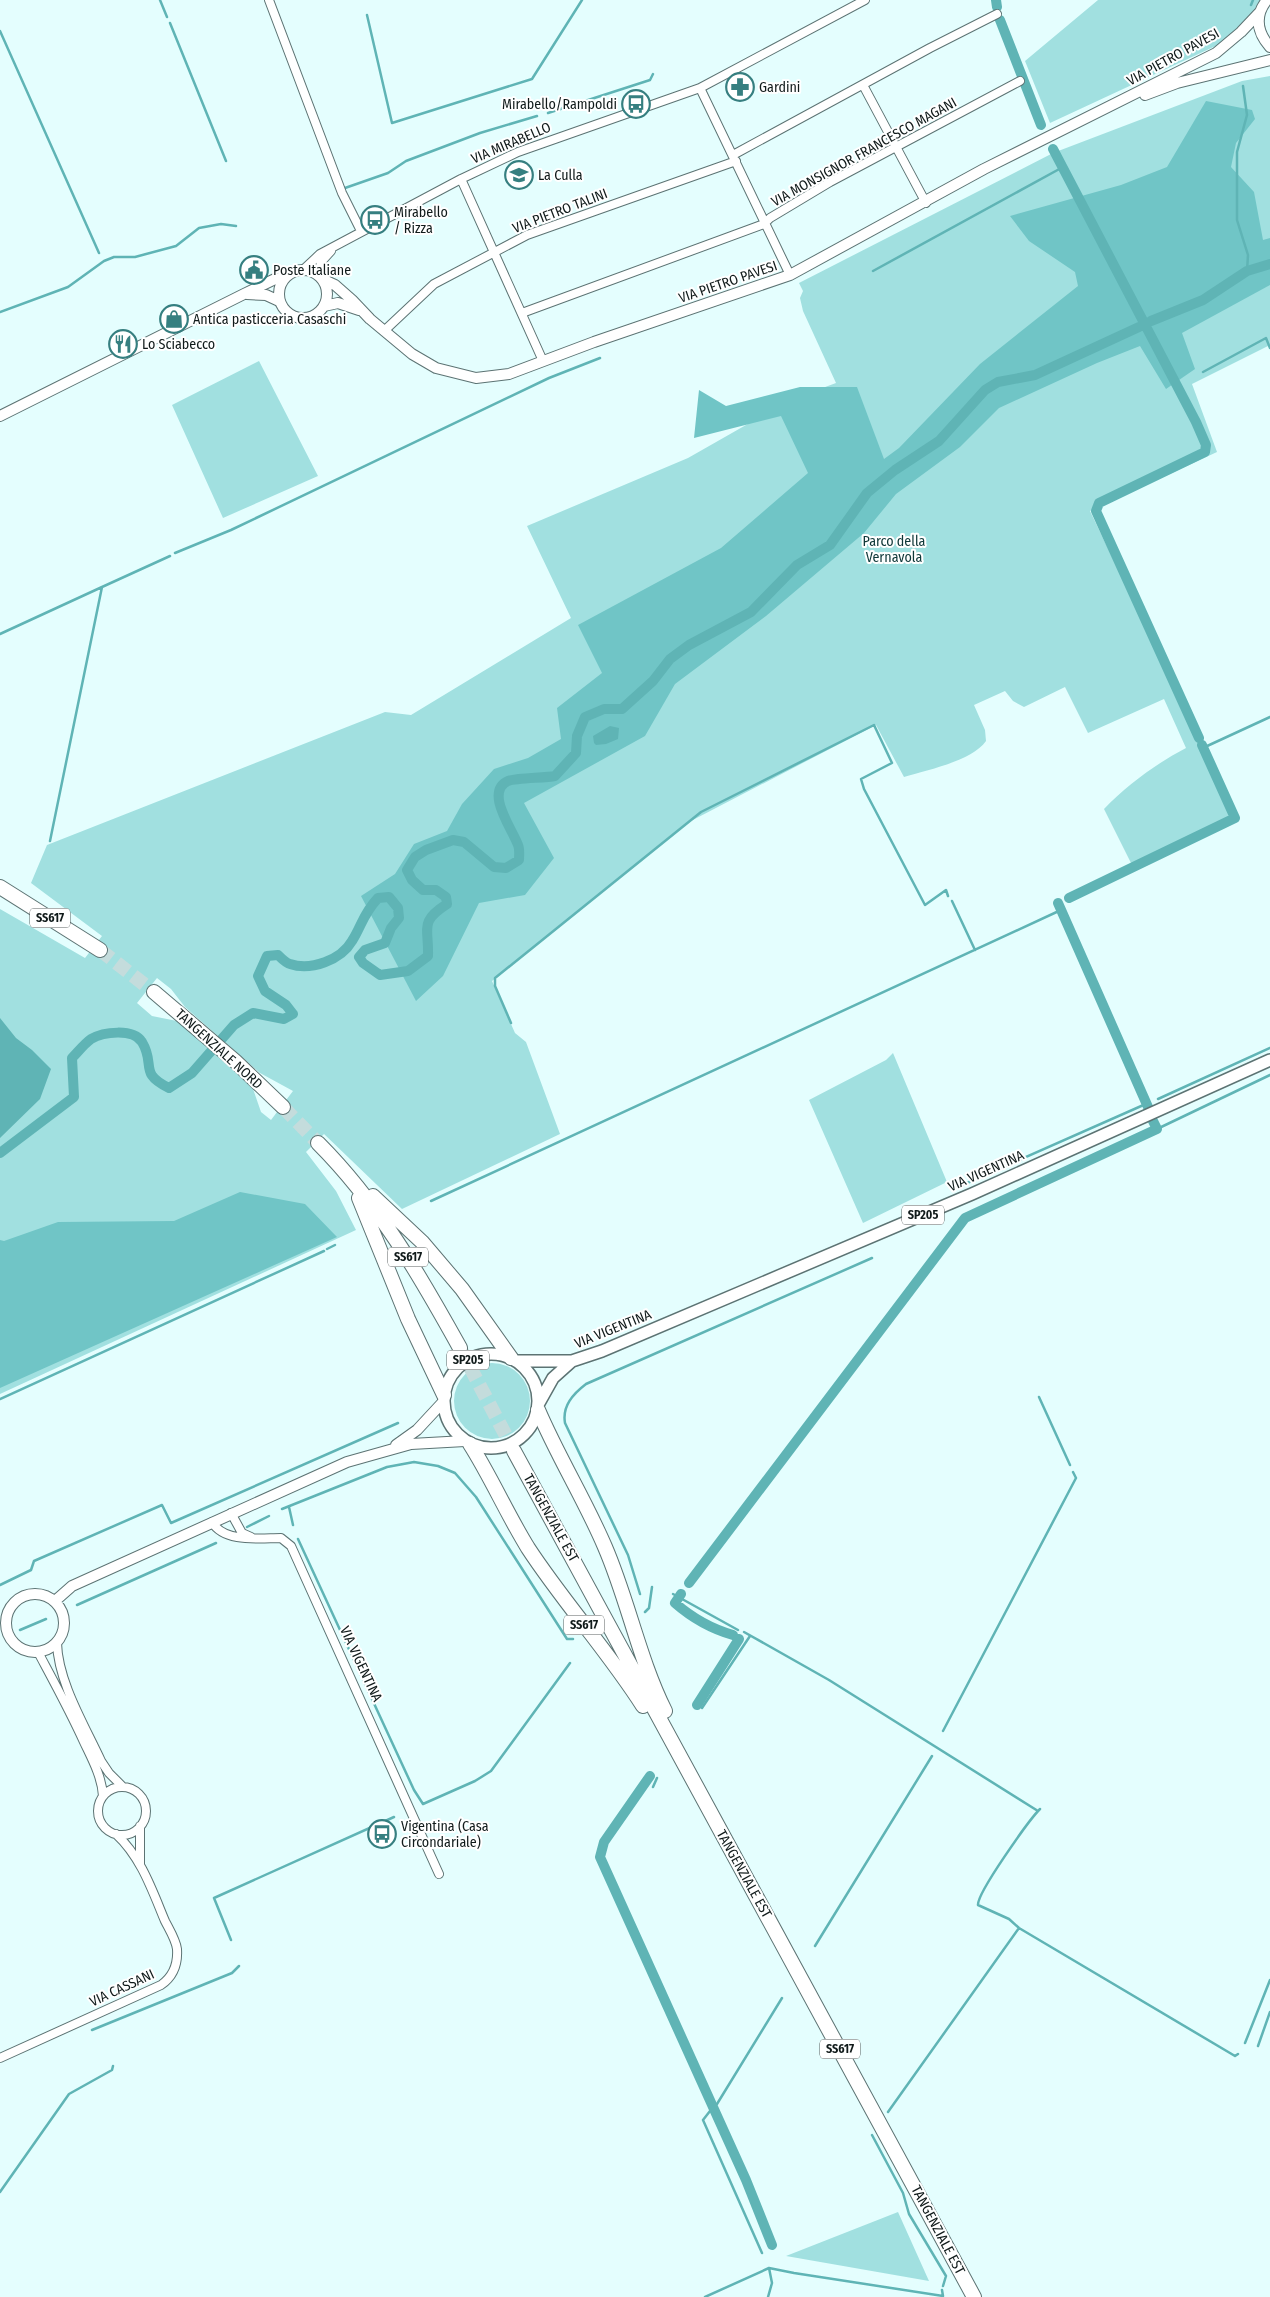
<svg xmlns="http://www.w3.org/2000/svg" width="1270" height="2297" font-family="'Fira Sans Condensed',sans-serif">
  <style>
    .green { fill: #a1e0e0; fill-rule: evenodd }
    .forest { fill: #70c5c6 }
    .water { fill: #5fb4b5 }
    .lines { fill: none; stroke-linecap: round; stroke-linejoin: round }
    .stream { stroke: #5fb4b5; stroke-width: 2.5 }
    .canal { stroke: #5fb4b5; stroke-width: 10 }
    .highway-tunnel { stroke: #c4dcdc; stroke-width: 14; stroke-dasharray: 14 7; stroke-linecap: butt }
    .street-casing { stroke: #5c7373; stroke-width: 10 }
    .secondary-casing { stroke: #5c7373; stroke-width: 12 }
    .primary-casing { stroke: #5c7373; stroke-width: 14 }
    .highway-casing { stroke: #5c7373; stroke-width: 16 }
    .street { stroke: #fff; stroke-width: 8 }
    .secondary { stroke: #fff; stroke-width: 10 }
    .primary { stroke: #fff; stroke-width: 11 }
    .highway { stroke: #fff; stroke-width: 14 }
    .labels { text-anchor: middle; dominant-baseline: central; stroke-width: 4; stroke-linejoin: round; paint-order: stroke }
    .shield { fill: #fff; stroke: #585f5f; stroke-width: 1 }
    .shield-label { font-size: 12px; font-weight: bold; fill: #101a1a }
    .street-label { font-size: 14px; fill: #101a1a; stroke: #fff }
    .poi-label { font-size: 14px; fill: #101a1a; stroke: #fff; text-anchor: start }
    .park-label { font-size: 14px; fill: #0e3738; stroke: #fff }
  </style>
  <rect width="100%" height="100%" fill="#e4fefe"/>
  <path class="green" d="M1098 0H1260L1256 9 1222 43 1050 123 1025 61Z
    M1270 76V345L1192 384 1217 452 1090 511 1238 820 1134 869 1104 809C1127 785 1157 763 1186 748L1164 699 1088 733 1065 687 1024 707 1013 701 1005 691 974 705 985 730 986 741C972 761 927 770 904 777L876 725 689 822 492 981 515 1033 526 1042 560 1134 402 1209 324 1134 306 1152 336 1191 356 1230 0 1394V909L85 958 102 936 31 883 47 845 385 712 411 715 571 618 527 526 688 458 790 400 836 383 803 311 800 298 803 291 799 283 1053 153 1242 81ZM157 978 171 989 185 1007 260 1073 293 1091 271 1120 261 1112 252 1086 177 1021 152 1016 137 1003Z
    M259 361 318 476 223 518 172 405Z
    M893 1053 947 1182 863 1223 809 1100 886 1060Z
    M454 1401a38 38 0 1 1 76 0a38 38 0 1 1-76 0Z
    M898 2212 929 2281 786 2256Z"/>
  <path class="forest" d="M1206 101 1252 110 1255 119 1236 143 1231 167 1254 192 1263 240 1270 238V285L1182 333 1195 369 1166 389 1140 346 1097 363 999 408 960 447 896 494 864 533 766 616 675 684 645 736 524 803 554 858 525 895 479 903 443 976 416 1001 361 896 395 874 414 844 447 831 462 804 494 769 528 758 561 739 557 708 602 673 578 625 721 548 808 473 781 416 694 438 699 390 726 406 800 387H857L884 459 899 448 980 364 1078 286 1075 272 1029 241 1010 216 1121 185 1167 167Z
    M240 1192 305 1204 337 1237 0 1388V1240L4 1241 58 1222 174 1221Z"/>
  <path class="water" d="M610 726 619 728 618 739 606 744 596 745 594 743 593 736Z
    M0 1018 16 1038 32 1050 51 1069 40 1099 0 1138Z"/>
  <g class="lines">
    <path class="stream" d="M160 0 167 17
      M1251 5 1253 0
      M367 15 392 123 532 79 582 0
      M170 23 226 161
      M0 31 99 253
      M1243 86 1247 115 1237 152V220L1248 255 1247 271
      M548 113 650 80 653 74
      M345 188 388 173 406 161 480 133 537 116
      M873 271 1063 167
      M0 312 68 287 104 261 114 257H135L176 246 199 228 221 224 236 226
      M1203 372 1266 338 1270 348
      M175 553 231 530 549 378 600 358
      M0 634 102 587
      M1205 747 1270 717
      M50 841 102 587 170 556
      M952 901 975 950
      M511 1023 495 986V978L701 812 874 725 892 763 861 779 864 789 925 905 946 890 948 896
      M1158 1099 1270 1048
      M1157 1129 1270 1075
      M958 1187 1148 1103
      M431 1201 1061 910
      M327 1249 335 1245
      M1039 1397 1070 1465
      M0 1399 324 1251
      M289 1507 293 1525
      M282 1509 387 1467 414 1462 438 1466 455 1473 476 1497 567 1639H573
      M247 1527 269 1516
      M298 1539 414 1790 423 1804 475 1781 491 1771 570 1663
      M0 1585 31 1570 34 1561 162 1505 171 1523 398 1423
      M640 1594 628 1555 565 1423C562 1406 573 1394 586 1384L872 1258
      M673 1594 738 1630
      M77 1605 216 1543
      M645 1612 649 1608 652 1587
      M20 1630 46 1619
      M744 1632 829 1680 1038 1811
      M702 1708 750 1636
      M943 1731 1076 1478 1073 1472
      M653 1787 657 1778
      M1040 1809C1029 1820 977 1893 978 1905L1009 1919 1019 1928 1235 2056 1238 2054
      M231 1940 214 1898 394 1817
      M815 1946 932 1756
      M92 2030 232 1973 239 1966
      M1245 2043 1270 1980
      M1258 2046 1270 2012
      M717 2104 782 1998
      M710 2111 703 2120 762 2253
      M888 2112 1019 1928
      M872 2135 903 2193 909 2214 946 2276 943 2286
      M0 2192 69 2094 112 2070 113 2066
      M705 2297 769 2268 794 2273 943 2296 942 2290
      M768 2297 772 2283 769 2268"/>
    <path class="canal" d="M996 0 997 7
      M1000 20 1041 125
      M1053 149 1196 422 1206 445 1205 452 1099 503 1096 511 1199 738
      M1151 321 1203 300 1247 271 1270 264
      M1069 898 1235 818 1202 745
      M1058 903 1148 1107
      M0 1153 74 1097 72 1058C78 1052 84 1044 91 1039 103 1032 133 1028 142 1042 156 1065 138 1073 169 1088L192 1073 234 1025 253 1013 284 1019 293 1014 286 1005 265 991 258 976 267 956 278 955C281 958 286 963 290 964 311 971 341 960 352 941 362 925 363 914 378 898L389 897 398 908 399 918 391 928 385 943 365 950 359 957 363 963 380 975 408 971 428 956C429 927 419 922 447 904L446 897 436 890H423L412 880 407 870 415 857 426 850 453 840 464 842 494 867 506 868 519 860C519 855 520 849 518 845 513 830 484 792 508 781 516 778 545 778 555 776L576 753 577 736 585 717 604 709H622L653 681 670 659 689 645 751 612 797 565 830 545 867 493 895 470 939 441 985 390 998 382 1035 375 1139 327
      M689 1583 965 1218 1157 1129 1153 1121
      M681 1594 675 1603C691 1617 712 1629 733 1635
      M697 1705 739 1639
      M650 1776 604 1842 600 1857 746 2180 772 2245"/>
    <path class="highway-tunnel" d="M100 950 154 992
      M283 1107 318 1143
      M460 1348 514 1451"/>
    <defs>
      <path id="street" d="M269 0 342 193 361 231
        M863 85 926 203
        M700 88 790 275
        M733 155 930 48 997 14
        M461 179 543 361
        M303 270 320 254 461 179 518 152 700 88 865 0
        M318 275 321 262 331 251
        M522 313 764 224 770 218 830 182 1020 81
        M384 331 434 284 527 235 736 161
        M231 1513 242 1533 251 1537
        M212 1522C224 1543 260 1538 281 1538L291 1546 439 1874
        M57 1643C58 1682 85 1726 101 1761L109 1773 123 1787
        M38 1652C54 1682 70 1711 84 1742 92 1759 102 1777 103 1796
        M98 1811a24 24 0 1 1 48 0a24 24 0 1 1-48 0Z
        M140 1826V1864
        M0 2058 161 1985C174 1976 178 1964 177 1949 176 1940 169 1929 165 1921 152 1890 141 1857 116 1834"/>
      <path id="secondary" d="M1267 0C1254 16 1257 32 1270 47
        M1145 95 1177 83 1270 60
        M279 294a24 24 0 1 1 48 0a24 24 0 1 1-48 0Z
        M322 279 335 285 352 300 370 319 412 354 436 368 476 378 509 374 594 342 790 275 984 169 1216 53 1241 32 1259 13
        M247 294 266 295 279 301
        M324 306 338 303 359 310
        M0 416 244 294 275 279 287 276
        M396 1445 417 1430 443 1402
        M6 1623a29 29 0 1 1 58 0a29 29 0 1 1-58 0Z
        M55 1601 72 1586 347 1462 411 1444 465 1441"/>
      <path id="primary" d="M444 1401a47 47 0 1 1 94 0a47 47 0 1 1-94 0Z
        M516 1361H572L602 1351 972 1194 1270 1060
        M539 1403 553 1378 572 1361"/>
      <path id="highway" d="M0 887 100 950
        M154 992 235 1061 283 1107
        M318 1143C378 1203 419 1274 460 1348
        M373 1196 422 1242 462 1289 511 1358
        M359 1198 408 1319 444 1395
        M538 1410C558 1457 585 1500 605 1547 628 1600 639 1659 665 1711
        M470 1444C491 1477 507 1514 528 1548 564 1603 608 1651 643 1706
        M514 1451 974 2297"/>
    </defs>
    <use href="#street" class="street-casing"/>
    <use href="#secondary" class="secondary-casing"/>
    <use href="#primary" class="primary-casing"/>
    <use href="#highway" class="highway-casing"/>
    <use href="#street" class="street"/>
    <use href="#secondary" class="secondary"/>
    <use href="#primary" class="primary"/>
    <use href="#highway" class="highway"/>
  </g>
  <defs>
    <symbol id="pharmacy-ring" viewBox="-11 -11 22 22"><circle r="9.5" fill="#fff" stroke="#367f80" stroke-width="1.5"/><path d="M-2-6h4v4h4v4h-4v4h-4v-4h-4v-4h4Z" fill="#367f80"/></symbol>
    <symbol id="bus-ring" viewBox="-11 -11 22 22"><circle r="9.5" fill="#fff" stroke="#367f80" stroke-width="1.5"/><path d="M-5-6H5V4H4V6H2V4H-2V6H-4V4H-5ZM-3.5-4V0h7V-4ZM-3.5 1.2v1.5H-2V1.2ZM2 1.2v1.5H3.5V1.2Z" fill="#367f80"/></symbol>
    <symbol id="school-ring" viewBox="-11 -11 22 22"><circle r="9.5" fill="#fff" stroke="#367f80" stroke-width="1.5"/><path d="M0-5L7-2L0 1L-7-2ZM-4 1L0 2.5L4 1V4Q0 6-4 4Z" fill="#367f80"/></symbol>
    <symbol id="civic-ring" viewBox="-11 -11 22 22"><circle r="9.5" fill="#fff" stroke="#367f80" stroke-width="1.5"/><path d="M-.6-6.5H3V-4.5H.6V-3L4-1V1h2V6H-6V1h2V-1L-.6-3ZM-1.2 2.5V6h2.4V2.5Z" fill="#367f80"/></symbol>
    <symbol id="shop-ring" viewBox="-11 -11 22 22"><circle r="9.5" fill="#fff" stroke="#367f80" stroke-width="1.5"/><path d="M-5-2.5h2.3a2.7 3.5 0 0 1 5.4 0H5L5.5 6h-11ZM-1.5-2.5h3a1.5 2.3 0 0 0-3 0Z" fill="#367f80"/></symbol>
    <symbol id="restaurant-ring" viewBox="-11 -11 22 22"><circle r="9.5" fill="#fff" stroke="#367f80" stroke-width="1.5"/><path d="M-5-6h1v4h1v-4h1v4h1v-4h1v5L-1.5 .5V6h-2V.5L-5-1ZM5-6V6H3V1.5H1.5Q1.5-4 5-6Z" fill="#367f80"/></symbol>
  </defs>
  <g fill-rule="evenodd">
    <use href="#pharmacy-ring" x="724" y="71" width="32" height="32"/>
    <use href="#bus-ring" x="620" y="88" width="32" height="32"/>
    <use href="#school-ring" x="503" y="159" width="32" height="32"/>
    <use href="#bus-ring" x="359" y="204" width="32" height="32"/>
    <use href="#civic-ring" x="238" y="254" width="32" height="32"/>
    <use href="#shop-ring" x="158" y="303" width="32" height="32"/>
    <use href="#restaurant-ring" x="107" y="328" width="32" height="32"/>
    <use href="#bus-ring" x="366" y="1818" width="32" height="32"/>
  </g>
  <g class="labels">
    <g class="shield">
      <rect x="30" y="908.5" width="40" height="19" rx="4"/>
      <rect x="902" y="1205.5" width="42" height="19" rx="4"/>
      <rect x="388" y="1247.5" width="40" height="19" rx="4"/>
      <rect x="447" y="1350.5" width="42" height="19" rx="4"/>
      <rect x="564" y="1615.5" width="40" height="19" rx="4"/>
      <rect x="820" y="2039.5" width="40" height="19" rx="4"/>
    </g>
    <g class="shield-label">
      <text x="50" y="918">SS617</text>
      <text x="923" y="1215">SP205</text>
      <text x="408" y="1257">SS617</text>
      <text x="468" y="1360">SP205</text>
      <text x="584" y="1625">SS617</text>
      <text x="840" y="2049">SS617</text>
    </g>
    <g class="street-label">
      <text transform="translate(1173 57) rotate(-29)">VIA PIETRO PAVESI</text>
      <text transform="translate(511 143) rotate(-23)">VIA MIRABELLO</text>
      <text transform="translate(864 152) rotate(-29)">VIA MONSIGNOR FRANCESCO MAGANI</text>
      <text transform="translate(560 211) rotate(-21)">VIA PIETRO TALINI</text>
      <text transform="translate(728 282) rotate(-19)">VIA PIETRO PAVESI</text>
      <text transform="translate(219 1049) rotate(42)">TANGENZIALE NORD</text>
      <text transform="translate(986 1171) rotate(-24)">VIA VIGENTINA</text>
      <text transform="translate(613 1329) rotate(-22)">VIA VIGENTINA</text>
      <text transform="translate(551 1518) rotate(61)">TANGENZIALE EST</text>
      <text transform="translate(361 1664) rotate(65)">VIA VIGENTINA</text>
      <text transform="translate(744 1874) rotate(61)">TANGENZIALE EST</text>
      <text transform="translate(122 1988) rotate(-25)">VIA CASSANI</text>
      <text transform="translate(938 2230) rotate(62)">TANGENZIALE EST</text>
    </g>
    <g class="poi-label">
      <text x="759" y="87">Gardini</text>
      <text x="617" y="104" text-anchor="end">Mirabello/Rampoldi</text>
      <text x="538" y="175">La Culla</text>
      <text x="394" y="212">Mirabello<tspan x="394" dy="16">/ Rizza</tspan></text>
      <text x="273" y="270">Poste Italiane</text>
      <text x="193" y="319">Antica pasticceria Casaschi</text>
      <text x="142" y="344">Lo Sciabecco</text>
      <text x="401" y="1826">Vigentina (Casa<tspan x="401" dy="16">Circondariale)</tspan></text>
    </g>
    <g class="park-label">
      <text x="894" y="541">Parco della<tspan x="894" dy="16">Vernavola</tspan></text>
    </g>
  </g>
</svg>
